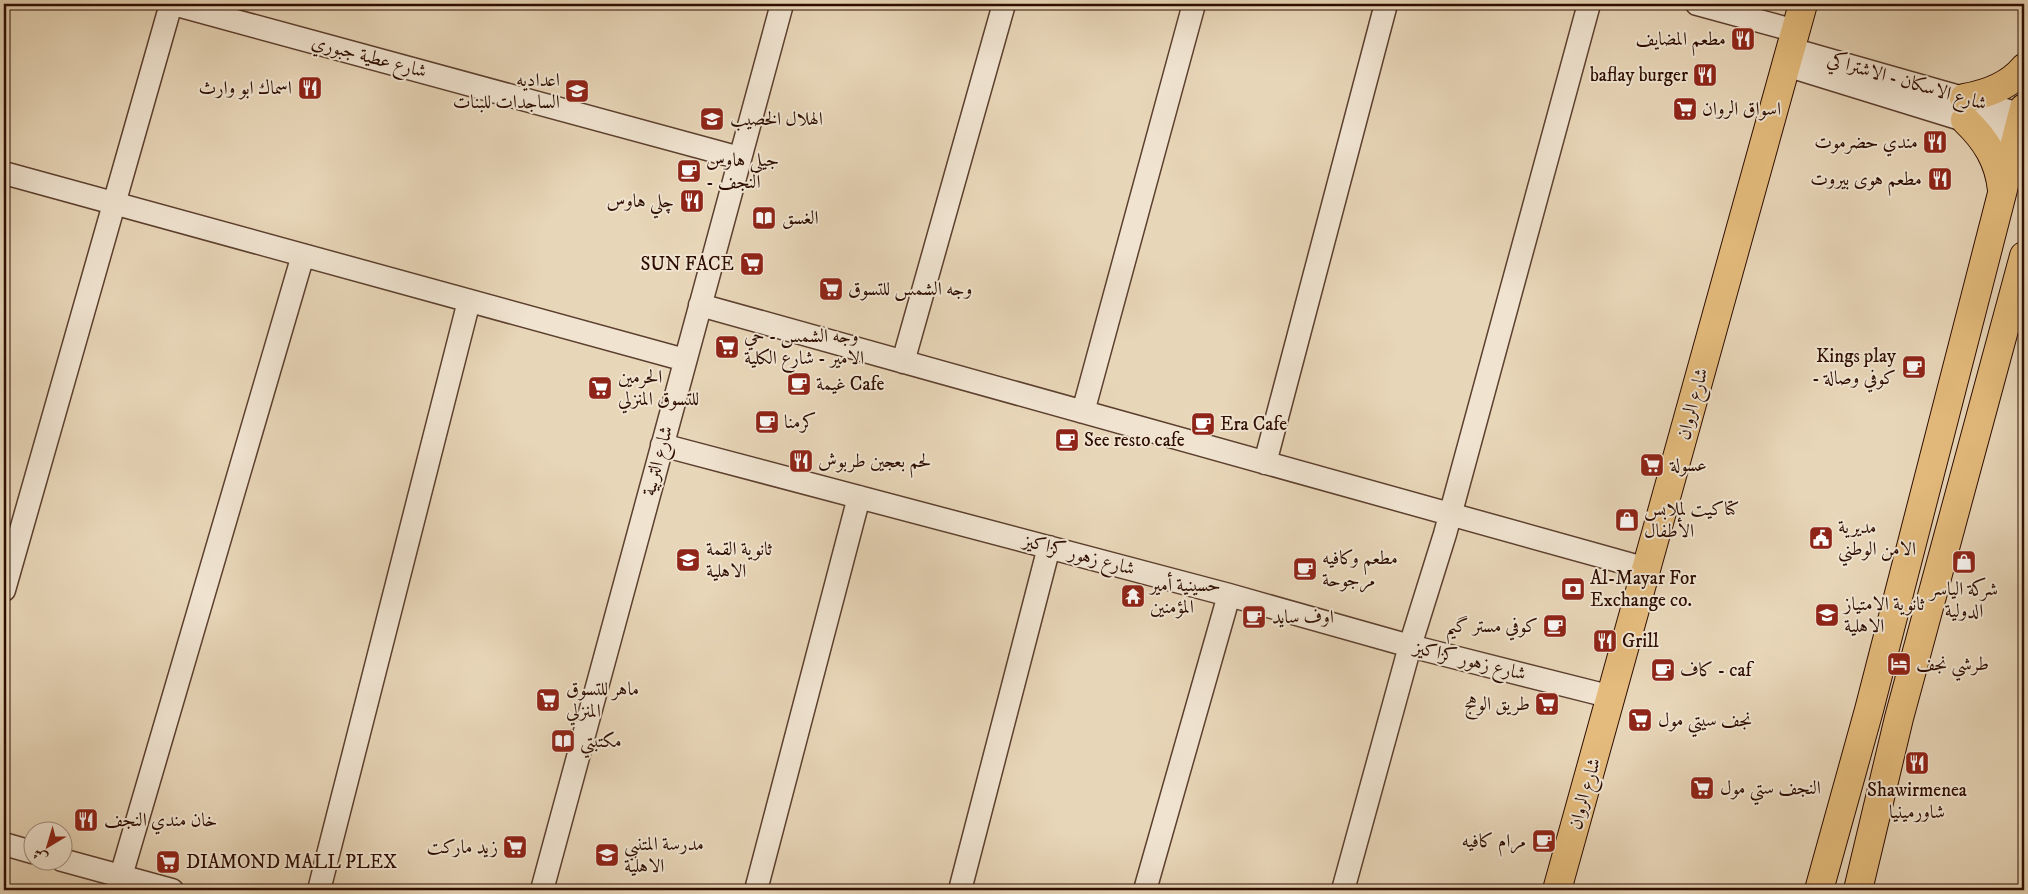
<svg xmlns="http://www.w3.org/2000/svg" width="2028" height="894" font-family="'IM FELL DW Pica',Amiri,serif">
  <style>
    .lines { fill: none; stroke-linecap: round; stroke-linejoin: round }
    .minor-casing { stroke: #5c3f2e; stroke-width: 25 }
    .major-casing { stroke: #2d0d00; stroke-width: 30 }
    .minor { stroke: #f0e4d1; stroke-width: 22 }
    .major { stroke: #e4bb7c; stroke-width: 28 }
    .labels { text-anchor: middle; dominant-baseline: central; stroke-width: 4; stroke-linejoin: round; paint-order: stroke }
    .poi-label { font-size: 19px; fill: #2d0d00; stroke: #f0e4d1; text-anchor: start }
    .street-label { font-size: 19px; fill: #2d0d00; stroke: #f0e4d1 }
  </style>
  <rect width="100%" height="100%" fill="#e8d6b8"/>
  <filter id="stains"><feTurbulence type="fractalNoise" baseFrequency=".004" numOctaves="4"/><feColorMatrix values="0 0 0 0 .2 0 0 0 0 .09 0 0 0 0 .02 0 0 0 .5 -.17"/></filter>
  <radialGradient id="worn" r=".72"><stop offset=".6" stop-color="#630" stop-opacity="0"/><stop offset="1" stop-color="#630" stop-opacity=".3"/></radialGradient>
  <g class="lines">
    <defs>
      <path id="minor" d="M173 4 740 158
        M1697 4 1796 31
        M1791 49 2023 115
        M1786 65 2016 136
        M4 173 685 360
        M700 305 1647 569
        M903 362 1004 4
        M1083 412 1194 4
        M662 445 1229 595 1410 646 1612 697
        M1265 463 1386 4
        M4 590 171 4
        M4 844 32 852
        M62 860 172 890
        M121 876 303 255
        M319 890 469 301
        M542 890 782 4
        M756 890 859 497
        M960 890 1049 547
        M1145 890 1229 595
        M1343 890 1410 646 1445 534 1589 4"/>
      <path id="major" d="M1964 98C1987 94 2009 86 2024 68
        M1965 120C1986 140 1999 161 2002 190
        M1557 890 1803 4
        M1819 890 1869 710 2024 108
        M1858 890 1899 718 2024 256"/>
    </defs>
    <use href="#minor" class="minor-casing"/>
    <use href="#major" class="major-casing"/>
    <use href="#minor" class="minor"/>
    <use href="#major" class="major"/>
  </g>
  <defs>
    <symbol id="restaurant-square" viewBox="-11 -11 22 22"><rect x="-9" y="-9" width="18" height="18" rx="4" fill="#8f2418" stroke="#f0e4d1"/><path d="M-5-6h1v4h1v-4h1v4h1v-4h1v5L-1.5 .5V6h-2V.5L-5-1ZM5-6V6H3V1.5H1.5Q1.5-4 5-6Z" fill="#fff"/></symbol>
    <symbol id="school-square" viewBox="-11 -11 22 22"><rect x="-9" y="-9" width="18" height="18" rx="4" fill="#8f2418" stroke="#f0e4d1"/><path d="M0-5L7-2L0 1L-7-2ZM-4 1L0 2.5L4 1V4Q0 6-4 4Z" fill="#fff"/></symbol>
    <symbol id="supermarket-square" viewBox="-11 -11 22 22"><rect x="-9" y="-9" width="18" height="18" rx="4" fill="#8f2418" stroke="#f0e4d1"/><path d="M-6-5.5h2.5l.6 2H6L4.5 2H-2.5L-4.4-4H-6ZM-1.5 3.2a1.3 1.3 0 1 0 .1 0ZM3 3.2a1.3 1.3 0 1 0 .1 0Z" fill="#fff"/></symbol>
    <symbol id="cafe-square" viewBox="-11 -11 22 22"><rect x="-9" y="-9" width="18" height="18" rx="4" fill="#8f2418" stroke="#f0e4d1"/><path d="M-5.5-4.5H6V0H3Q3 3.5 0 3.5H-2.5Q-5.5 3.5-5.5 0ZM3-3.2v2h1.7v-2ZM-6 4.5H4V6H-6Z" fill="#fff"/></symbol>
    <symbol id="library-square" viewBox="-11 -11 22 22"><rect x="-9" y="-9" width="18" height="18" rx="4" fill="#8f2418" stroke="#f0e4d1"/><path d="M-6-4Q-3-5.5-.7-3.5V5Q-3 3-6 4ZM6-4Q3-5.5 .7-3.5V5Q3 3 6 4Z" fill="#fff"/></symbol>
    <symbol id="shop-square" viewBox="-11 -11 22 22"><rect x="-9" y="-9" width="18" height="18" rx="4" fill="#8f2418" stroke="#f0e4d1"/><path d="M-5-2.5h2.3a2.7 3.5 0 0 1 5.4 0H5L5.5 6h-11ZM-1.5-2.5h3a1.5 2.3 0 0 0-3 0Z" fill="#fff"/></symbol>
    <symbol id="civic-square" viewBox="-11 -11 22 22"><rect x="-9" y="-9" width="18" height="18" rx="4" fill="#8f2418" stroke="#f0e4d1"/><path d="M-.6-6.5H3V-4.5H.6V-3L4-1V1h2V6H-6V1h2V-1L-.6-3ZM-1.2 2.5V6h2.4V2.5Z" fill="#fff"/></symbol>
    <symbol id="bank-square" viewBox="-11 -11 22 22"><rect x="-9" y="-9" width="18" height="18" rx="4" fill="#8f2418" stroke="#f0e4d1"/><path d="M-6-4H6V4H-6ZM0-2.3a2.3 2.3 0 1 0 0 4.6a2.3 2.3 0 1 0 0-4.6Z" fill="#fff"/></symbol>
    <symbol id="temple-square" viewBox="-11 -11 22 22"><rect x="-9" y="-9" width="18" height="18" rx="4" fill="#8f2418" stroke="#f0e4d1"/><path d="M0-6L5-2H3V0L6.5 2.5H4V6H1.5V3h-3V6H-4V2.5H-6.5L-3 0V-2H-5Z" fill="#fff"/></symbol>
    <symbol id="hotel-square" viewBox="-11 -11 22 22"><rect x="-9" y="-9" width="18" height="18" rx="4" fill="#8f2418" stroke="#f0e4d1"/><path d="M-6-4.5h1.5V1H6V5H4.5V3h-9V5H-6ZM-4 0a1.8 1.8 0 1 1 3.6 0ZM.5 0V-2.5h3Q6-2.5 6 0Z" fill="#fff"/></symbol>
  </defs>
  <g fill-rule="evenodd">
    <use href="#restaurant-square" x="1729" y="25" width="28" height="28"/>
    <use href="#restaurant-square" x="1691" y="61" width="28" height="28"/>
    <use href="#restaurant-square" x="296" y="74" width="28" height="28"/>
    <use href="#school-square" x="563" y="77" width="28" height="28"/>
    <use href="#supermarket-square" x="1671" y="95" width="28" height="28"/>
    <use href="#school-square" x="698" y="105" width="28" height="28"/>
    <use href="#restaurant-square" x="1921" y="128" width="28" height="28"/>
    <use href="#cafe-square" x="675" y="157" width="28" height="28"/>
    <use href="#restaurant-square" x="1926" y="165" width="28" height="28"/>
    <use href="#restaurant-square" x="678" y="187" width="28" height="28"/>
    <use href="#library-square" x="750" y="204" width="28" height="28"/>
    <use href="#supermarket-square" x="738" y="250" width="28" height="28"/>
    <use href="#supermarket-square" x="817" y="275" width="28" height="28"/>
    <use href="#supermarket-square" x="713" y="333" width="28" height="28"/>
    <use href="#cafe-square" x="1900" y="353" width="28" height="28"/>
    <use href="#cafe-square" x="785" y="370" width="28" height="28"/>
    <use href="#supermarket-square" x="586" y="374" width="28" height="28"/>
    <use href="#cafe-square" x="753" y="408" width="28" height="28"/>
    <use href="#cafe-square" x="1189" y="410" width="28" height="28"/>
    <use href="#cafe-square" x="1053" y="426" width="28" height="28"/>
    <use href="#restaurant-square" x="787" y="447" width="28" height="28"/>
    <use href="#supermarket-square" x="1638" y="451" width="28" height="28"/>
    <use href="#shop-square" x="1613" y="506" width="28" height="28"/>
    <use href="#civic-square" x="1807" y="524" width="28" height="28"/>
    <use href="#school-square" x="674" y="546" width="28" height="28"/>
    <use href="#shop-square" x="1950" y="548" width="28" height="28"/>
    <use href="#cafe-square" x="1291" y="555" width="28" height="28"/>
    <use href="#bank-square" x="1559" y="575" width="28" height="28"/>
    <use href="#temple-square" x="1119" y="582" width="28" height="28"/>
    <use href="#school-square" x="1813" y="601" width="28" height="28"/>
    <use href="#cafe-square" x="1240" y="603" width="28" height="28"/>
    <use href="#cafe-square" x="1541" y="612" width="28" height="28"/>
    <use href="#restaurant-square" x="1591" y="627" width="28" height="28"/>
    <use href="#hotel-square" x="1885" y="650" width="28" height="28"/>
    <use href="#cafe-square" x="1649" y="656" width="28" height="28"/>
    <use href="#supermarket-square" x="534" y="686" width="28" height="28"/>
    <use href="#supermarket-square" x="1533" y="690" width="28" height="28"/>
    <use href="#supermarket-square" x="1626" y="706" width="28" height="28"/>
    <use href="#library-square" x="549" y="727" width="28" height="28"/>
    <use href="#restaurant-square" x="1903" y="749" width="28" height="28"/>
    <use href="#supermarket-square" x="1688" y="774" width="28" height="28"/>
    <use href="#restaurant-square" x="72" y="806" width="28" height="28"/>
    <use href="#cafe-square" x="1530" y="827" width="28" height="28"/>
    <use href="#supermarket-square" x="501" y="833" width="28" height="28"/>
    <use href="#school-square" x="593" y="841" width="28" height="28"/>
    <use href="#supermarket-square" x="154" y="848" width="28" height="28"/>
  </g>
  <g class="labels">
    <g class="poi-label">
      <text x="1726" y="39" text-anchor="end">مطعم المضايف</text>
      <text x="1688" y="75" text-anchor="end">baflay burger</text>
      <text x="560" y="80" text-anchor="end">اعداديه<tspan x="560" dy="22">الساجدات للبنات</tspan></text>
      <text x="292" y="88" text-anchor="end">اسماك ابو وارث</text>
      <text x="1702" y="109">اسواق الروان</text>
      <text x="730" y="119">الهلال الخصيب</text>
      <text x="1918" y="142" text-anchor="end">مندي حضرموت</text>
      <text x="706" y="160">جيلي هاوس<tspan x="706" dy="22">- النجف</tspan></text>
      <text x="1922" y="179" text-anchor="end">مطعم هوى بيروت</text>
      <text x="674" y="201" text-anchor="end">چلي هاوس</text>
      <text x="782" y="218">الغسق</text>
      <text x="734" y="264" text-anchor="end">SUN FACE</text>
      <text x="848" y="289">وجه الشمس للتسوق</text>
      <text x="744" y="336">وجه الشمس - حي<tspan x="744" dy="22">الامير - شارع الكلية</tspan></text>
      <text x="1896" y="356" text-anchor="end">Kings play<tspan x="1896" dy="22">- كوفي وصالة</tspan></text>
      <text x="618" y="377">الحرمين<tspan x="618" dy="22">للتسوق المنزلي</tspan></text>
      <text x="816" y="384">غيمة Cafe</text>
      <text x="784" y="422">كرمنا</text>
      <text x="1220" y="424">Era Cafe</text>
      <text x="1084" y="440">See resto cafe</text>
      <text x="818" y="461">لحم بعجين طربوش</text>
      <text x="1670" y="465">عسولة</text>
      <text x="1644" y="509">كتاكيت لملابس<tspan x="1644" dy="22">الأطفال</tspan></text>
      <text x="1838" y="527">مديرية<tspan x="1838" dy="22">الامن الوطني</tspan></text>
      <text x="706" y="549">ثانوية القمة<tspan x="706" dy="22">الاهلية</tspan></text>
      <text x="1322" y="558">مطعم وكافيه<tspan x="1322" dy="22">مرجوحة</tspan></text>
      <text x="1590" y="578">Al-Mayar For<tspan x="1590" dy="22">Exchange co.</tspan></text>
      <text x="1150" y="585">حسينية أمير<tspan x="1150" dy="22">المؤمنين</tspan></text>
      <text x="1964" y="589" text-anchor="middle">شركة الياسر<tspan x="1964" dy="22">الدولية</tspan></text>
      <text x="1844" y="604">ثانوية الامتياز<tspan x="1844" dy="22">الاهلية</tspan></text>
      <text x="1272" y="617">اوف سايد</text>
      <text x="1538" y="626" text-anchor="end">كوفي مستر گيم</text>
      <text x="1622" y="641">Grill</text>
      <text x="1916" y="664">طرشي نجف</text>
      <text x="1680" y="670">كاف - caf</text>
      <text x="566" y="689">ماهر للتسوق<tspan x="566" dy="22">المنزلي</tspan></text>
      <text x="1530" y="704" text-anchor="end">طريق الوهج</text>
      <text x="1658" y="720">نجف سيتي مول</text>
      <text x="580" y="741">مكتبتي</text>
      <text x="1720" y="788">النجف ستي مول</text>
      <text x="1917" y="790" text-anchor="middle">Shawirmenea<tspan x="1917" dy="22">شاورمينيا</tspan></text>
      <text x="104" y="820">خان مندي النجف</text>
      <text x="1526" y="841" text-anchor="end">مرام كافيه</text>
      <text x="624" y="844">مدرسة المتنبي<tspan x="624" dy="22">الاهلية</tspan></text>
      <text x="498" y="847" text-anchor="end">زيد ماركت</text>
      <text x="186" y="862">DIAMOND MALL PLEX</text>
    </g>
    <g class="street-label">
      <text transform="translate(369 57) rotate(15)">شارع عطية جبوري</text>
      <text transform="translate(1907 82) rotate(16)">شارع الاسكان - الاشتراكي</text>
      <text transform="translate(1693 404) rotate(-75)">شارع الروان</text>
      <text transform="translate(658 461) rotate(-75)">شارع التربية</text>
      <text transform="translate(1079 555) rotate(15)">شارع زهور كزاكيز</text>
      <text transform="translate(1470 661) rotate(14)">شارع زهور كزاكيز</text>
      <text transform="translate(1585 794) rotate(-74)">شارع الروان</text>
    </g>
  </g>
  <rect width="2028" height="894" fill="none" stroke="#e8d6b8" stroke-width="20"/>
  <rect x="5" y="5" width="2018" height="884" fill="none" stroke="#2d0d00" stroke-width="2.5"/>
  <rect x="10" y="10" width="2008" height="874" fill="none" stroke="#2d0d00"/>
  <g transform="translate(48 846) rotate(218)"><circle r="24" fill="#f0e4d1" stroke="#a28e7d"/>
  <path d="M0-4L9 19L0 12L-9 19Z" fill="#8f2418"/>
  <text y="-8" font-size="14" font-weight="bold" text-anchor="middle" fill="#2d0d00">ش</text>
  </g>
  <rect width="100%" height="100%" filter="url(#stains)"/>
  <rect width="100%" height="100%" fill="url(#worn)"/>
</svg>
